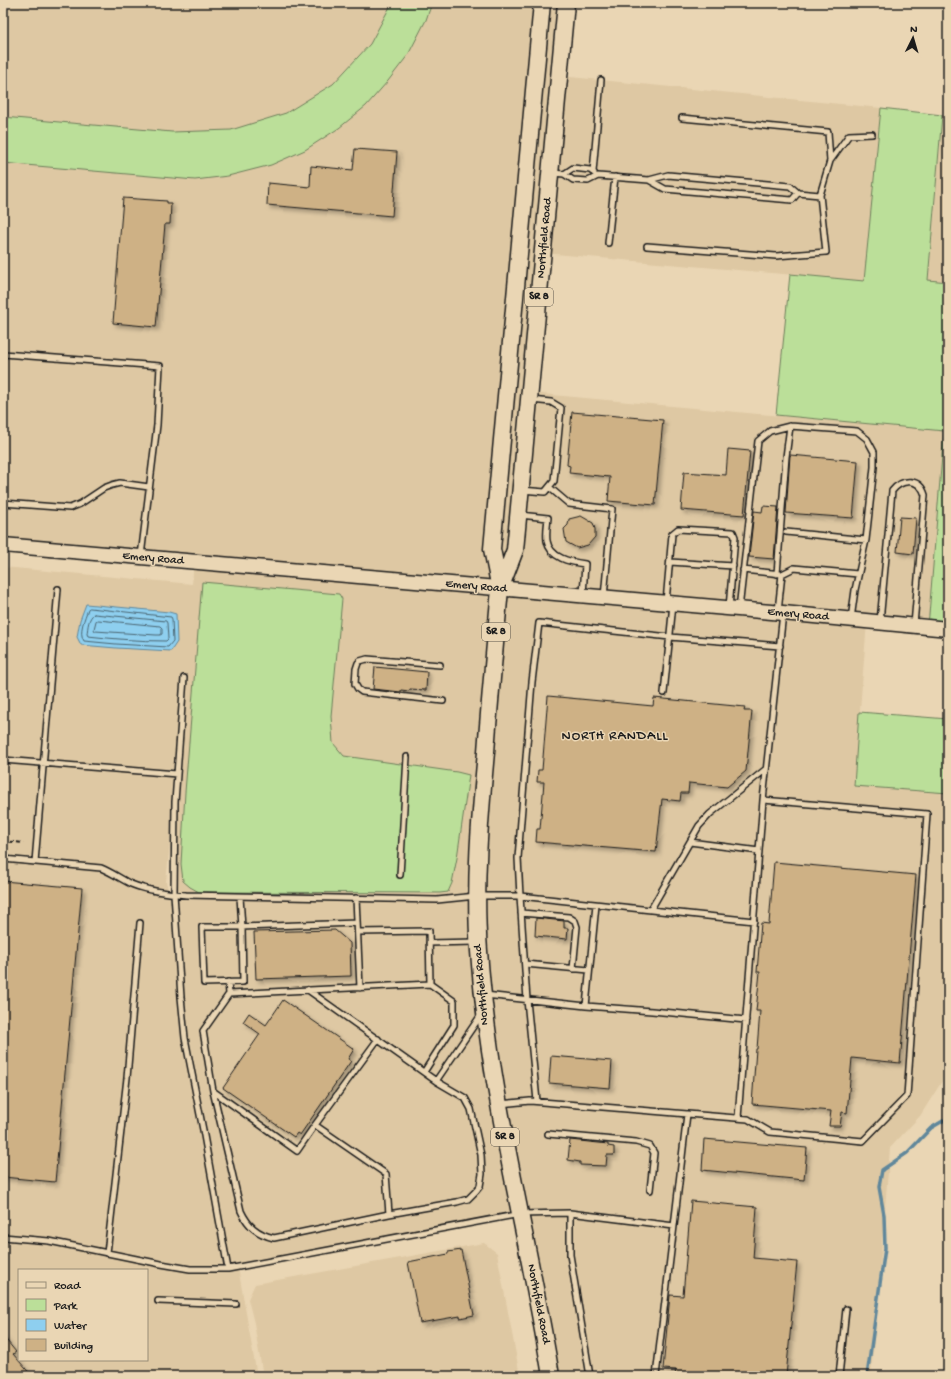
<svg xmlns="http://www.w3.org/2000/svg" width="951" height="1379" font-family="'Gochi Hand',sans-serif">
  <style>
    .built { fill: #dec8a3; fill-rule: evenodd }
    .green { fill: #bbdf99; stroke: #6c7e5a }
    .water { fill: #8ecfef; stroke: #60879b }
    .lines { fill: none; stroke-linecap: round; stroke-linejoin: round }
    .shore { stroke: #4a6470; stroke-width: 1 }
    .stream { stroke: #60879b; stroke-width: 3.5 }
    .building { fill: #ceb185; stroke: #1c1c1c; filter: url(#shadow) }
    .service-casing { stroke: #1c1c1c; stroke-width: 8 }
    .secondary-casing { stroke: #1c1c1c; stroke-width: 17 }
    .primary-casing { stroke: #1c1c1c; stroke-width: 19 }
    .path { stroke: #1c1c1c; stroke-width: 2; stroke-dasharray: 4 3; stroke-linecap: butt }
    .service { stroke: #ead6b4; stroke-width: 5 }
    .secondary { stroke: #ead6b4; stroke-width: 14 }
    .primary { stroke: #ead6b4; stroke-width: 16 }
    .labels { text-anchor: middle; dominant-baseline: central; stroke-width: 3; stroke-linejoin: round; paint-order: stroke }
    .shield { fill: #ead6b4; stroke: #5a544a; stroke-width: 1 }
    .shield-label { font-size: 11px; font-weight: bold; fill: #1c1c1c }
    .street-label { font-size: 12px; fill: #1c1c1c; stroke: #ead6b4 }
    .quarter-label { font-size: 14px; letter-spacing: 1px; fill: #1c1c1c; stroke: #ead6b4 }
  </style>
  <defs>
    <filter id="shadow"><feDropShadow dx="3" dy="3" stdDeviation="2" flood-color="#0004"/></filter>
  </defs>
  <rect width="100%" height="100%" fill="#ead6b4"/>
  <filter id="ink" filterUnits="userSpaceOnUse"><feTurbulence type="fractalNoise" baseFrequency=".025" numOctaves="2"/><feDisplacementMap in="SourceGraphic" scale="8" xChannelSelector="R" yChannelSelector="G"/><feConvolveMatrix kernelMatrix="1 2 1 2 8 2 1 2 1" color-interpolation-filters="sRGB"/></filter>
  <g filter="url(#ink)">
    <path class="built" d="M3 3H566L560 76 881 108 864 281 543 253 531 393 944 431 928 627 867 622 854 785 948 793V1067L944 1078 920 1116 890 1148 871 1376H551L520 1214 238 1267 257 1376H3V567L192 584 194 562 3 545ZM174 804 175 917 166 882ZM19 1270H147V1360H19Z
      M945 83H948V282L928 281Z
      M484 1243 497 1253 520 1376H263L254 1323 248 1299 255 1284Z"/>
    <path class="green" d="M392 3H432L426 20 408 55 388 81 366 106 339 128 305 150 271 165 228 176 195 180 3 163V117L172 132 231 130 286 113 333 84 370 44Z
      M881 108 942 115 928 280 948 282V629L928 627 944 431 776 415 790 274 864 281Z
      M202 582 339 594 342 599 331 716 333 743 344 756 457 772 469 775 457 858 452 883 448 892 440 893 199 892 190 887 183 881 181 864 185 792Z
      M859 712 948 719V793L854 786Z"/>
    <path class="water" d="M86 604 169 612 176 614 177 642 171 651 116 648 81 645 77 637 80 620Z"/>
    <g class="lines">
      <path class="shore" d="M90 608 171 617 172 619 173 641 168 647 116 644 84 641C78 632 85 618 88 609Z
        M94 614 166 621 167 623 168 639 166 641C140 641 114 639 88 636L87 634C88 627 88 618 94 614Z
        M98 620 160 626 162 628V634L160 635H156L95 631 94 629 96 621Z"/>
      <path class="stream" d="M867 1376 885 1248 884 1215 879 1187 882 1170 907 1153 931 1128 948 1118"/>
    </g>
    <path class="building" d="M355 149 397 152 392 216 267 205 268 183 310 187 311 166 353 170Z
      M123 198 167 201V203H171L170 224H165L156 327 113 323Z
      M572 412 663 420 655 505 608 501 610 477 569 473 570 466 567 465Z
      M728 449 750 451 744 515 681 510 684 472 726 475Z
      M790 455 858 461 853 518 786 513Z
      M763 506 778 507 774 559 749 557 754 511 762 512Z
      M581 516 593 523 595 529V537L588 545 577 548 566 542 564 529 568 525 569 519Z
      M900 517 916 518 913 554 897 552Z
      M375 667 427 672 426 690 410 689 409 691 401 690V692L373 689Z
      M548 696 653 706 654 698 745 707 744 711H752L746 771 727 787 689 783 688 793H681L680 801 662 799 656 852 536 842 537 829H540L544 782H537L538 770H542Z
      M774 862 916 875 900 1063 852 1058 847 1113 842 1112 840 1126H829L831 1111 752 1104 756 1049H757L760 1011H756L760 972H757L761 923 769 924Z
      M3 881 82 888 55 1182 3 1177Z
      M536 918 564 921V928H568L567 939 535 936Z
      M335 930 350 943 351 976 256 979 254 932Z
      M283 1000 354 1049 348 1059 351 1061 300 1135 297 1133 294 1137 223 1088 260 1034 243 1022 249 1013 266 1025Z
      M551 1056 612 1061 610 1088 549 1083Z
      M704 1139 807 1148 804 1180 702 1170Z
      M570 1140 608 1144V1146L614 1147V1155H607L606 1166 580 1165V1162L568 1160Z
      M691 1201 757 1207 753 1258 797 1262 786 1376H675L676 1370 663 1369 670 1295 683 1296Z
      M461 1250 474 1315 460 1318V1316L420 1323 408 1262 448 1254V1252Z
      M3 1336 16 1352 13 1354 32 1376H3Z"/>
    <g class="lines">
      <defs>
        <path id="service" d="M830 161 849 135 872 134
          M593 172 601 80
          M552 173 564 174 573 180 588 181 598 176 649 180 668 175 790 186 798 193 820 195 830 161 828 132 682 118
          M564 174 573 168 590 170 594 173
          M649 180 665 189 792 200 798 193
          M608 243 615 177
          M647 246 776 256 826 252 820 195
          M3 354 160 366 157 425 141 556
          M549 487 569 504 612 509 604 597
          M522 490 545 492 554 481 561 408 551 402 531 400
          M3 503 70 508 80 504 104 488 112 485 120 483 149 487
          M520 515 548 518C547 526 546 533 547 541 550 558 570 562 585 564L583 595
          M786 532 866 540
          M670 562 733 566
          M743 570 782 574 794 568 858 574
          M777 574 786 457 790 426
          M666 602 672 534 678 529 733 532 735 537 729 608
          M739 609 758 441 770 431 790 426 857 431 867 439 874 452V467L866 540 855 590 851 619
          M778 611 782 574
          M880 622 892 491C902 478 920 478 925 495L914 625
          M440 665 367 659 360 661 358 663 356 669 355 684 358 689 362 692 443 701
          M184 678 175 802 174 894 181 997 185 1038 203 1130 228 1269
          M664 693 673 604
          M3 760 177 774
          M690 842 759 851
          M3 859 101 868C111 872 121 879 131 884 148 891 167 893 186 895L437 900 476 896H520L527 1000 537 1101
          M35 862 58 589
          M400 875 407 757
          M240 897 242 927 357 923
          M356 898 360 988
          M651 909 699 826 710 814 766 769
          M521 913 569 917 575 921 577 927 573 969
          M754 921 520 896 518 858 532 682 539 623 670 637 780 646
          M202 927H242L243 982 204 983Z
          M429 943 476 942
          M525 964 589 970
          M228 982 229 994 430 984 429 931 358 932
          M308 990 436 1081 465 1098 471 1109 481 1155 482 1174 480 1186 476 1191 468 1199 457 1202 389 1214 386 1174 315 1125 378 1039
          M229 994 203 1031 213 1091 297 1151 315 1125
          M485 995 586 1006 652 1011 746 1020
          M586 1006 596 905
          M424 1072 454 1025V1001L430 984
          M436 1081 481 1015
          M213 1091 241 1211C248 1226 257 1234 274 1238L389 1214
          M500 1104 530 1101 748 1119 770 1132 863 1141 907 1096 927 814 763 800 783 613
          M738 1118 763 800
          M548 1134 636 1142 650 1146 654 1153 650 1190
          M570 1213V1255L590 1376
          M3 1237 49 1241 161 1264 190 1269H228L520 1214 570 1213 674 1226 687 1114
          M107 1253 127 1078 140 923
          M158 1301 236 1304
          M656 1376 674 1226
          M839 1376 846 1309"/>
        <path id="secondary" d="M3 545 783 613 948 629"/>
        <path id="primary" d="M542 3 492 549 500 589C495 643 490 697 486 752 480 818 474 884 479 951 489 1095 528 1234 551 1376
          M500 589 515 550 566 3"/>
      </defs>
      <use href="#service" class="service-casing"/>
      <use href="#secondary" class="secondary-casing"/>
      <use href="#primary" class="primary-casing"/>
      <path class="path" d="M3 841 24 843"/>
      <use href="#service" class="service"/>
      <use href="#secondary" class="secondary"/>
      <use href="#primary" class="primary"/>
    </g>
  </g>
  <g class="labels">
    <g class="shield">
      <rect x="525" y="288" width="28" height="18" rx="3"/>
      <rect x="482" y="623" width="28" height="18" rx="3"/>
      <rect x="491" y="1128" width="28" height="18" rx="3"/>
    </g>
    <g class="shield-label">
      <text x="539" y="297">SR 8</text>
      <text x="496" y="632">SR 8</text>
      <text x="505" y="1137">SR 8</text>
    </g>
    <g class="street-label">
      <text transform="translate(545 238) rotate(-85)">Northfield Road</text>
      <text transform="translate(153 559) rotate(5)">Emery Road</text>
      <text transform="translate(476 587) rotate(5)">Emery Road</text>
      <text transform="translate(798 615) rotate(5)">Emery Road</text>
      <text transform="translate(482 985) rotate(-95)">Northfield Road</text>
      <text transform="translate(538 1304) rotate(79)">Northfield Road</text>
    </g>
    <g class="quarter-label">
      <text x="615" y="736">NORTH RANDALL</text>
    </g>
  </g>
  <rect width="951" height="1379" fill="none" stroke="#ead6b4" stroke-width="16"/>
  <rect x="8" y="8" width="935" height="1363" fill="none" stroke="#1c1c1c" stroke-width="1.5" filter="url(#ink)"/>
  <rect x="18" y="1269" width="130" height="92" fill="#ead6b4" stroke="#988c77"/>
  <rect x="26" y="1282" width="20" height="6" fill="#ead6b4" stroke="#988c77"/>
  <text x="54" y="1289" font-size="12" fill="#1c1c1c">Road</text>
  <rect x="26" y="1299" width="20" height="12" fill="#bbdf99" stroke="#988c77"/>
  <text x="54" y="1309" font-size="12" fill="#1c1c1c">Park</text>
  <rect x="26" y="1319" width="20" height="12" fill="#8ecfef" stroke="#988c77"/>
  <text x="54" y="1329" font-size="12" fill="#1c1c1c">Water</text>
  <rect x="26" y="1339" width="20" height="12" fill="#ceb185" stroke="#988c77"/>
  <text x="54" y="1349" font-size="12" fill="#1c1c1c">Building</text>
  <g transform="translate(913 38) rotate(5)" stroke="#ead6b4" stroke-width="3" paint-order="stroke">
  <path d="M0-3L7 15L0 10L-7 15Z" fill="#1c1c1c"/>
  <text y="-6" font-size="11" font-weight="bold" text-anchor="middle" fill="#1c1c1c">N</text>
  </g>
</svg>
